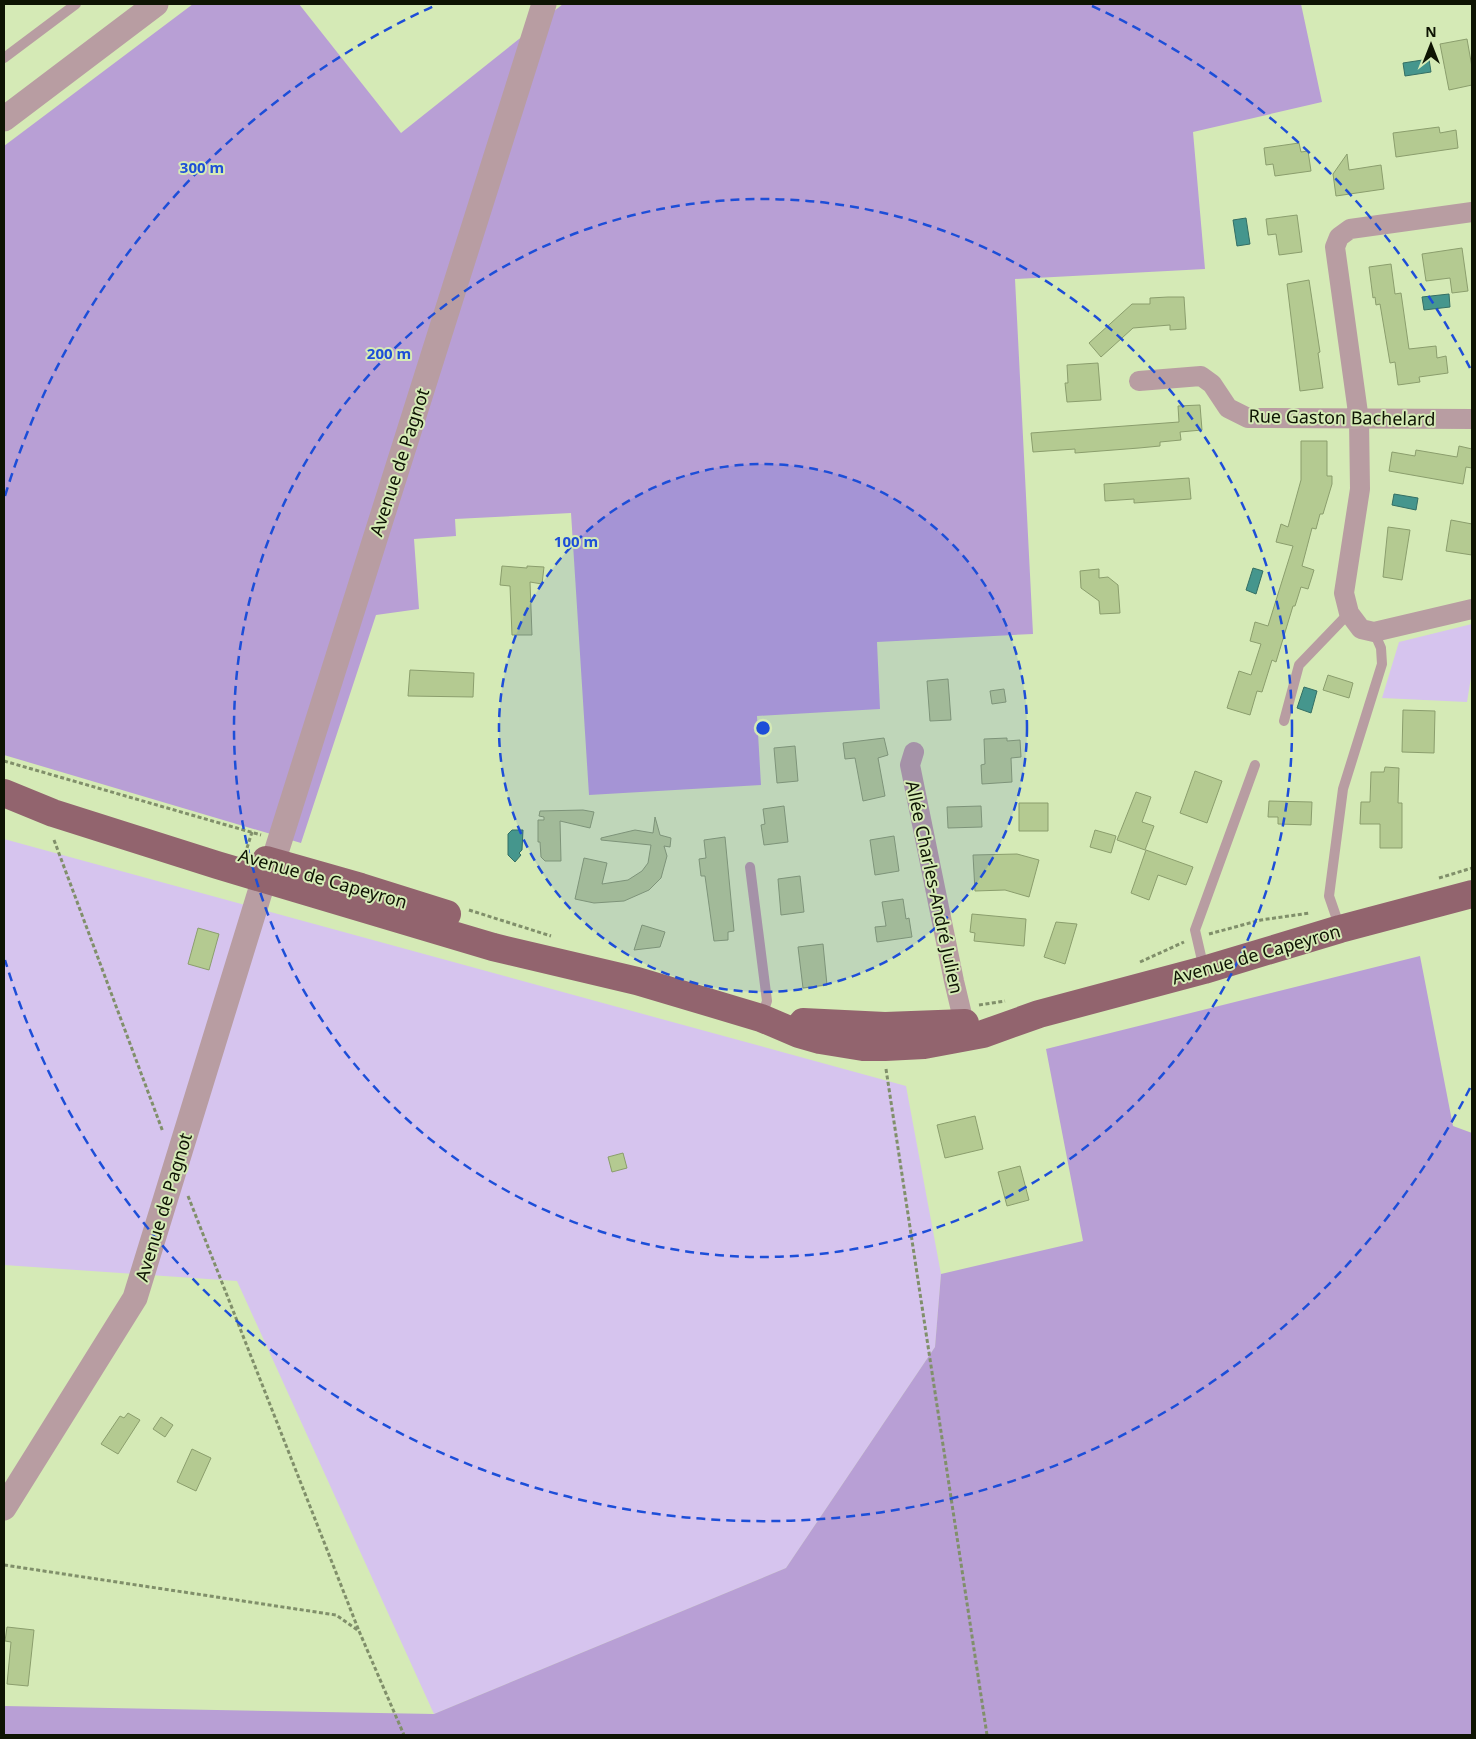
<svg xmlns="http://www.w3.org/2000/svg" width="1476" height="1739" font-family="'Noto Sans',sans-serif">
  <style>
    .green { fill: #d6c4ee }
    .forest { fill: #b89fd5 }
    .water { fill: #45968d; stroke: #346f64 }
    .building { fill: #b4ca91; stroke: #8b9e6d }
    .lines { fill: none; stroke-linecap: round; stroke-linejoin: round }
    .path { stroke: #808f6a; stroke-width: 3; stroke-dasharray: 4 2.5; stroke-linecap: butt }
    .service { stroke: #b89da2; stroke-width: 10 }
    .minor { stroke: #b89da2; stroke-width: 20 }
    .tertiary { stroke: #b89da2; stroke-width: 25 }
    .primary { stroke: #92646e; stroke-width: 28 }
    .ring { fill: none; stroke: #1d4ed8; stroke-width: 2.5; stroke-dasharray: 9 6 }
    .labels { text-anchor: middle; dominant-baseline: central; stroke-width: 4; stroke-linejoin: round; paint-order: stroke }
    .street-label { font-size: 18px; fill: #0e1403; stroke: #d5eab6 }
    .centre { fill: #1d4ed8; stroke: #d5eab6; stroke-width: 2.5 }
    .ring-label { font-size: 15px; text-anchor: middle; font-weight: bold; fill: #1d4ed8; stroke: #d5eab6; stroke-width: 4; stroke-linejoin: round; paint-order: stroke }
  </style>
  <rect width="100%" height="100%" fill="#d5eab6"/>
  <path class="green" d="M1472 624V671L1467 702 1382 698 1399 642Z
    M4 839 906 1086 941 1274 935 1347 786 1568 434 1714 237 1281 4 1265Z"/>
  <path class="forest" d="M193 4H299L401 133 563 4H1301L1322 102 1193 132 1205 269 1015 279 1033 634 877 642 880 709 757 716 761 785 589 795 571 513 455 519 456 536 414 539 419 609 376 615 301 843 4 755V146Z
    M1420 956 1453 1126 1472 1133V1735H4V1706L434 1714 786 1568 935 1347 941 1274 1083 1241 1046 1049Z"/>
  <path class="water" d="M1429 59 1431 72 1405 76 1403 63Z
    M1246 218 1250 244 1237 246 1233 220Z
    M1449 294 1450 307 1424 310 1422 297Z
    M1394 494 1418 498 1416 510 1392 505Z
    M1253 568 1263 571 1256 594 1246 590Z
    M1304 687 1317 691 1311 713 1297 708Z
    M512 830H523L522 850 519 853 521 855 515 862 508 855V834Z"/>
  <path class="building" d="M1467 39 1472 67V85L1449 90 1440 44Z
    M1439 127 1440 133 1456 130 1458 148 1396 157 1393 133Z
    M1299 143 1301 152 1308 151 1311 171 1275 176 1273 164 1266 165 1264 148Z
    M1347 154 1349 170 1381 165 1384 189 1336 196 1333 174Z
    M1297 215 1302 252 1279 255 1276 234 1268 235 1266 219Z
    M1462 248 1468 291 1452 293 1450 278 1426 281 1422 254Z
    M1391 264 1395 294 1401 293 1409 349 1436 346 1437 358 1446 356 1448 373 1419 377 1420 382 1398 385 1395 362 1390 363 1380 304 1376 305 1375 297 1373 298 1369 267Z
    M1309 280 1320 352 1318 353 1323 388 1300 391 1287 284Z
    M1168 297H1184L1186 329 1170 330V325L1133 328 1101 357 1089 343 1132 304H1150V298Z
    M1098 363 1101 400 1067 402 1065 383H1068L1067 365Z
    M1200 405 1202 430 1180 432 1181 440 1160 442V446L1139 448 1075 453V449L1033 452 1031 433 1179 422 1178 406Z
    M1301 441H1327V476H1332V484L1323 514H1320L1316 529 1312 528 1302 566 1314 570 1308 589 1301 587 1295 606H1293L1276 662 1272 660 1262 692 1257 691 1250 715 1227 708 1239 671 1251 675 1261 644 1250 641 1255 622 1268 626 1293 546 1276 542 1281 524 1288 527 1301 480Z
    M1459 446 1472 449V468L1466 467 1463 484 1389 471 1392 452 1415 456 1416 450 1457 457Z
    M1189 478 1191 499 1134 503V499L1105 501 1104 484Z
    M1451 520 1472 524V555L1446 551Z
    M1388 527 1410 530 1402 580 1383 577Z
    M502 566 527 568V566L544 567 542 584 530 582 532 635H512L510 586 500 585Z
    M1099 569V578L1108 577 1118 585 1120 613 1100 614 1099 601 1081 588 1080 571Z
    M410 670 474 673 473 697 408 696Z
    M1328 675 1353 683 1349 698 1323 690Z
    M948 679 951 720 930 721 927 681Z
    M1004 689 1006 702 992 704 990 691Z
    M1403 710 1435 711 1434 753 1402 752Z
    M884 738 888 755 878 758 885 796 863 801 855 758 845 759 843 743Z
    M1007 738V741L1020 740 1021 757 1011 758 1012 782 982 784 981 765 985 764 984 739Z
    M795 746 798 781 777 783 774 748Z
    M1385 767 1399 768 1398 803H1402V848H1380V824H1360L1361 802H1370L1371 772H1384Z
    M1195 771 1222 781 1207 823 1180 813Z
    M1136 792 1151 797 1142 822 1154 826 1145 850 1117 840Z
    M1269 801 1312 802 1311 825 1278 824V817H1268Z
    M1019 803H1048V831H1019Z
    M784 806 788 842 764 845 761 825 765 824 763 809Z
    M981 806 982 827 948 828 947 807Z
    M583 810 594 812 590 828 560 821 561 861H545L541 857 540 842H538V820H544V817L539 816 540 811Z
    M655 817 660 835 671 838 670 847 664 846 667 856 661 878 649 890 624 901 594 903 575 899 584 858 607 863 602 884 628 880 642 871 648 863 651 845 601 840V838L635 830 653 833Z
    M1095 830 1116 836 1111 853 1090 847Z
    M894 836 899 871 875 875 870 840Z
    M725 837 734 931 728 932V940L714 941 705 876H701L699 859 706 858 704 840Z
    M1146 850 1193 867 1186 885 1158 875 1149 900 1131 893Z
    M1017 854 1039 860 1029 897 1005 890 975 891 973 855Z
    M800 876 804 912 781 915 778 879Z
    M903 899 906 919 909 918 912 937 877 942 875 927 886 926 882 902Z
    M972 914 1026 919 1024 946 974 941 975 933 970 932Z
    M1056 922 1077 924 1065 964 1044 957Z
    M642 925 665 932 660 947 634 950Z
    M198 928 219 934 209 970 188 964Z
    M823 944 827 985 803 988 798 947Z
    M975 1116 983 1149 945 1158 937 1125Z
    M623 1153 627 1168 612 1172 608 1157Z
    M1020 1166 1029 1200 1007 1206 998 1172Z
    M128 1413 140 1420 118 1454 101 1444 120 1416 124 1418Z
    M161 1417 173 1425 165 1437 153 1429Z
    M192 1449 211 1458 196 1491 177 1482Z
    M7 1627 34 1630 28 1686 7 1684 11 1642 5 1641Z"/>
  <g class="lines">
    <path class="path" d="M4 761 261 835
      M54 840 163 1132
      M247 848 252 832
      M1439 878 1472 868
      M469 910 551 936
      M1209 934 1261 920 1310 913
      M1140 962 1184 942
      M979 1005 1005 1001
      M886 1069 987 1735
      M188 1196 359 1631
      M4 1565 336 1615 359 1631 404 1735"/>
    <path class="service" d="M4 58 76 4
      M1284 721 1299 665 1349 613
      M750 867 767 1001 762 1016
      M1340 928 1329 896 1343 789 1382 664 1381 648 1374 632
      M1204 969 1195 930 1255 765"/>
    <path class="minor" d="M1472 212 1350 229 1339 237 1335 247 1359 420 1360 489 1344 593 1349 613 1361 629 1374 632 1472 609
      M1139 381 1201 376 1212 384 1228 408 1248 418 1472 419
      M914 752 910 765 954 981 964 1023"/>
    <path class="tertiary" d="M4 119 156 4
      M273 862 544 4
      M4 1508 135 1298 264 879"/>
    <path class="primary" d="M4 793 53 813 217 865 493 947 637 981 761 1018 799 1034 820 1040 863 1047H885L924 1045 983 1034 1039 1014 1204 970 1340 929 1472 894
      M266 860 361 887 447 914
      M803 1022 885 1026 965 1023"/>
  </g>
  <circle cx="763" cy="728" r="264" fill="#1d4ed8" fill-opacity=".12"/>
  <g class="ring">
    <circle cx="763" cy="728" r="264"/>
    <circle cx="763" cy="728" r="529"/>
    <path d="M1470 1088A793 793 0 0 1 5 960M5 496A793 793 0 0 1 434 6M1092 6A793 793 0 0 1 1470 368"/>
  </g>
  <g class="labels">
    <g class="street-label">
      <text transform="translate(1342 417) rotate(1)">Rue Gaston Bachelard</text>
      <text transform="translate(399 462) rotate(-72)">Avenue de Pagnot</text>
      <text transform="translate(323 878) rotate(16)">Avenue de Capeyron</text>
      <text transform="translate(935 887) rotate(78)">Allée Charles-André Julien</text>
      <text transform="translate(1256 954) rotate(-16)">Avenue de Capeyron</text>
      <text transform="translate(163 1207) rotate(-73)">Avenue de Pagnot</text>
    </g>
  </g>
  <circle cx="763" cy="728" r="8" class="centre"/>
  <g class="ring-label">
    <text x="202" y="173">300 m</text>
    <text x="389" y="359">200 m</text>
    <text x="576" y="547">100 m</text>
  </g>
  <rect width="1476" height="1739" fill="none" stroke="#0e1403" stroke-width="10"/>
  <g transform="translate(1431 45)" stroke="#d5eab6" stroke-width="4" paint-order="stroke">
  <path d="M0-4L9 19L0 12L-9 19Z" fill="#0e1403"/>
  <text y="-8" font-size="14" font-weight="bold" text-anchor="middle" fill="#0e1403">N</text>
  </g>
</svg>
